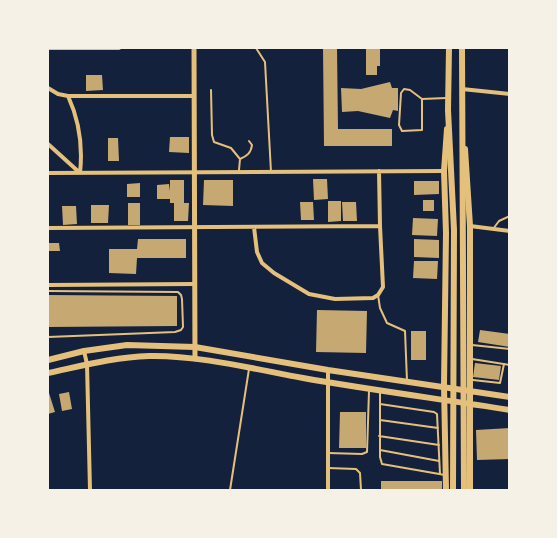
<svg xmlns="http://www.w3.org/2000/svg" width="557" height="538" font-family="'Titillium Web',sans-serif">
  <style>
    .building { fill: #c6a872 }
    .lines { fill: none; stroke-linecap: round; stroke-linejoin: round }
    .service { stroke: #e5c07b; stroke-width: 2 }
    .minor { stroke: #e5c07b; stroke-width: 4 }
    .tertiary { stroke: #e5c07b; stroke-width: 5 }
    .primary { stroke: #e5c07b; stroke-width: 6 }
    .trunk { stroke: #e5c07b; stroke-width: 6 }
  </style>
  <rect width="100%" height="100%" fill="#14213d"/>
  <path class="building" d="M323 48H337L338 129H392V146H324Z
    M366 48H380V66H377V75H366Z
    M86 75H102L103 90 86 91Z
    M390 82 392 88H398V111L393 110 390 118 358 111 342 112 341 88 361 89Z
    M170 137H189V153L169 152Z
    M108 138H118L119 161H108Z
    M313 179H327L328 199 314 200Z
    M170 180H184V203H189L188 221H174V203H170V199H157V185L169 184 170 191Z
    M204 180H233V206L203 205Z
    M414 181H439V194L414 195Z
    M140 183V197H127V184Z
    M423 200H434V211H423Z
    M328 201H341V221L328 222Z
    M300 202H313L314 220H301Z
    M342 202H356L357 221H343Z
    M128 203H140V225H128Z
    M91 205H109L108 223H91Z
    M62 206H76L77 224 63 225Z
    M413 218 438 219 437 236 412 235Z
    M138 239H186V258H137L136 274 109 273V249H137Z
    M414 239 439 240V258L414 257Z
    M48 243H59L60 251H48Z
    M414 261H438L437 279 413 278Z
    M48 295 177 296V326L48 327Z
    M317 310 367 311 366 353 316 352Z
    M480 330 510 334V347L478 342Z
    M411 331H426V360H411Z
    M475 363 501 366 499 380 473 377Z
    M69 392 72 409 62 411 59 394Z
    M49 393 55 412 48 414V394Z
    M340 412H366V448H339Z
    M510 428V459L477 460 476 430Z
    M381 481H442V490H381Z"/>
  <g class="lines">
    <path class="service" d="M256 48 265 62 271 172
      M211 90 212 135 214 142 231 148 240 159 239 170
      M422 99V130L402 131 399 125 401 93 404 89 410 90 422 99 446 98
      M240 159C247 156 251 153 252 145L249 141
      M493 229 499 221 510 216
      M48 291 178 292 181 295 182 299 183 327 181 330 175 332 48 337
      M378 295 380 308 387 323 405 331 407 381
      M472 345 510 349
      M472 359 510 365
      M473 380 500 383 504 364
      M380 393V457L382 464 445 475
      M380 404 434 412 437 414 440 474
      M380 420 438 428
      M379 436 439 445
      M380 450 439 461
      M328 453 362 454 367 452 369 391
      M328 468 356 469 360 473 361 490
      M230 490 249 369"/>
    <path class="minor" d="M48 48H119
      M48 88 58 94 68 96H194
      M462 89 510 94
      M68 96C79 120 83 146 80 173
      M48 144 80 173
      M48 173 444 171
      M470 226 510 231
      M254 227 257 252 262 263 274 273 309 294 335 299 373 298 378 295 383 287 380 226 379 171
      M48 228 380 226
      M48 285 194 284
      M84 351 87 364 90 490
      M328 370V490"/>
    <path class="tertiary" d="M194 48 195 359"/>
    <path class="primary" d="M465 149 470 226V490
      M48 360 84 351 127 345 195 347 328 370 510 397
      M48 373C81 366 114 357 149 356 198 355 254 369 303 378 371 390 441 399 510 410
      M446 490 444 386 446 233 444 171 447 129"/>
    <path class="trunk" d="M449 48 448 110 454 230 453 490
      M462 48 464 490"/>
  </g>
  <rect width="557" height="538" fill="none" stroke="#f6f1e7" stroke-width="98"/>
</svg>
